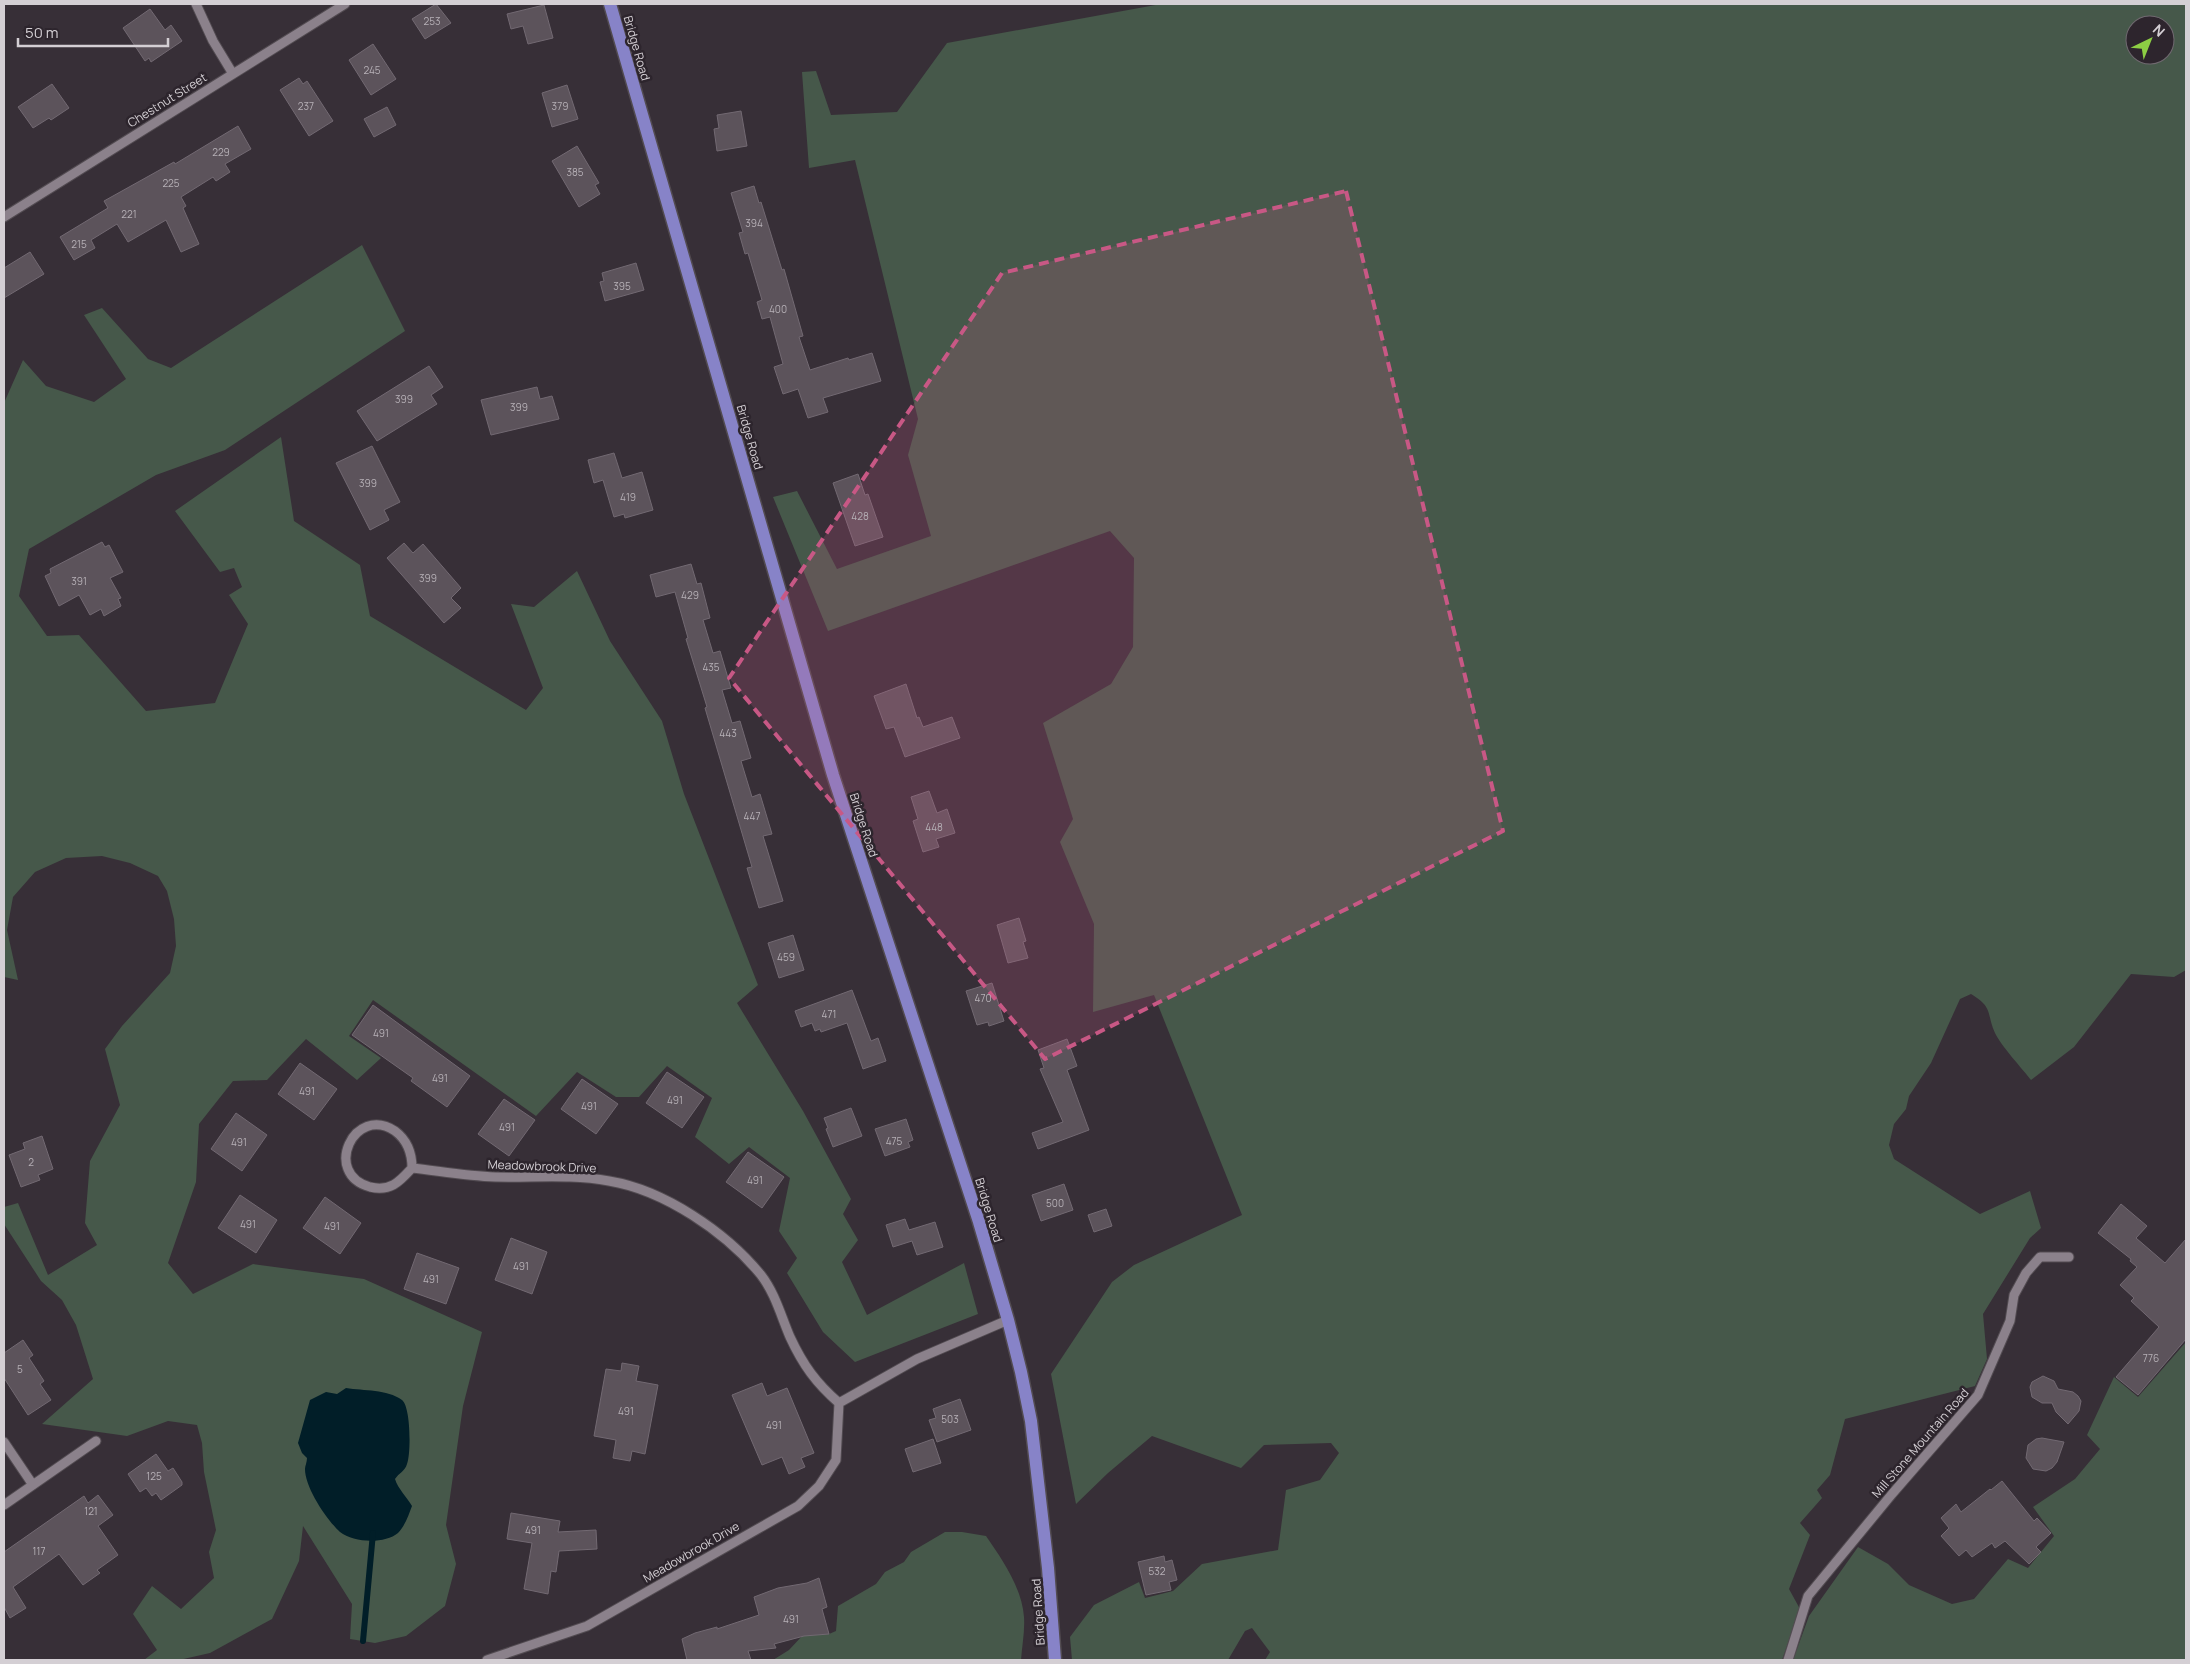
<svg xmlns="http://www.w3.org/2000/svg" width="2190" height="1664" font-family="Manrope,sans-serif">
  <style>
    .green { fill: #46584a; fill-rule: evenodd }
    .water { fill: #011e28 }
    .lines { fill: none; stroke-linecap: round; stroke-linejoin: round }
    .stream { stroke: #011e28; stroke-width: 6 }
    .building { fill: #5c535b; stroke: #726972 }
    .minor-casing { stroke: #524b51; stroke-width: 11 }
    .major-casing { stroke: #524b51; stroke-width: 15 }
    .minor { stroke: #8b818b; stroke-width: 9 }
    .major { stroke: #8783c8; stroke-width: 12 }
    .marked { fill: #c85885; fill-opacity: 0.2; stroke: #c85885; stroke-width: 4; stroke-dasharray: 10 6; stroke-linejoin: round }
    .labels { text-anchor: middle; dominant-baseline: central; stroke-width: 5; stroke-linejoin: round; paint-order: stroke }
    .number-label { font-size: 10px; fill: #b6b0b6 }
    .street-label { font-size: 12px; fill: #d4cfd4; stroke: #2d252d }
  </style>
  <rect width="100%" height="100%" fill="#372f37"/>
  <path class="green" d="M1161 4H2186V970L2174 977 2131 974 2074 1047 2031 1080C2021 1067 2002 1047 1995 1033 1986 1013 1994 1008 1971 994L1960 999 1931 1063 1909 1096 1906 1109 1894 1124 1889 1145 1894 1159 1980 1214 2030 1191 2041 1228 2030 1238 1983 1314 1987 1359 1975 1386 1845 1419 1830 1475 1817 1490 1822 1498 1800 1523 1810 1535 1789 1589 1800 1609 1782 1660H1265L1270 1652 1252 1628 1245 1631 1228 1660H1072L1070 1637 1094 1605 1139 1582 1145 1598 1173 1591 1202 1564 1278 1550 1286 1490 1320 1480 1339 1453 1331 1443 1264 1445 1241 1468 1152 1436 1108 1473 1076 1504 1051 1374 1112 1282 1134 1265 1242 1215 1154 995 1093 1012 1094 924 1060 842 1073 819 1043 723 1111 684 1133 647 1134 558 1110 531 828 631 773 497 797 491 837 569 931 536 908 455 918 419 855 160 809 168 802 72 816 71 831 115 897 112 947 43ZM2135 25H2165V55H2135Z
    M362 245 405 331 225 450 156 475 29 549 19 596 47 636 79 635 146 711 215 703 248 624 229 595 242 587 234 568 220 572 175 511 281 437 294 521 360 565 370 616 526 710 543 688 511 604 534 607 577 571 610 641 662 721 684 794 758 985 737 1003 803 1111 851 1199 843 1214 858 1240 842 1262 867 1315 964 1263 978 1314 855 1362 823 1332 787 1273 797 1258 779 1231 790 1178 749 1147 729 1164 695 1137 712 1098 667 1066 639 1097H616L577 1072 536 1116 373 1000 349 1036 381 1058 357 1080 306 1039 267 1080 233 1081 199 1124 196 1182 168 1263 193 1294 253 1264 364 1279 482 1332 463 1406 446 1525 456 1564 445 1606 406 1636 375 1643 350 1639 352 1604 303 1526 299 1561 272 1619 210 1653 179 1660H144L157 1650 133 1614 152 1586 181 1609 214 1578 209 1552 216 1530 204 1472 202 1443 197 1425 168 1421 127 1436 42 1424 93 1379 76 1325 62 1300 41 1281 4 1224V1207L18 1203 48 1275 97 1245 85 1223 90 1161 120 1105 105 1049 122 1026 170 973 176 946 174 919 167 891 158 876 130 863 102 856 66 858 35 872 13 897 7 930 18 980 4 977V403L23 360 46 386 94 402 126 379 84 315 102 308 148 359 171 368Z
    M2186 1342V1660H1793L1809 1616 1858 1547 1888 1564 1909 1585 1952 1604 1974 1599 2008 1559 2028 1568 2054 1536 2033 1507 2075 1479 2100 1449 2087 1435 2114 1377 2138 1397Z
    M945 1532H962L986 1536C1002 1559 1022 1588 1024 1617 1025 1631 1022 1646 1021 1660H773L789 1650 803 1635 829 1634 836 1631 838 1606 876 1584 885 1572 904 1562 911 1552Z"/>
  <path class="water" d="M346 1388C364 1391 387 1389 402 1400 411 1407 411 1454 407 1464 405 1471 399 1473 395 1479 398 1489 407 1497 412 1506 409 1514 405 1526 398 1533 385 1544 354 1543 340 1532 327 1520 305 1488 305 1469 305 1466 307 1462 307 1458L302 1453 298 1443 310 1400 326 1392 337 1394Z"/>
  <g class="lines">
    <path class="stream" d="M363 1641 373 1533"/>
  </g>
  <path class="building" d="M436 4 451 23 425 39 412 19Z
    M544 5 553 38 528 44 523 26 511 29 507 14Z
    M150 9 165 30 171 25 182 41 151 62 149 58 145 61 123 28Z
    M373 44 396 79 371 95 349 60Z
    M299 78 303 84 307 81 333 121 309 136 280 90Z
    M52 84 69 108 51 120 49 118 33 128 18 107Z
    M567 85 578 119 552 127 542 93Z
    M387 107 396 125 374 137 364 119Z
    M741 111 747 146 717 151 714 129 719 128 717 115Z
    M238 126 251 149 225 164 230 172 216 181 213 177 181 197 186 206 183 208 199 244 181 252 166 220 128 242 117 224 91 240 95 248 74 260 60 237 108 208 104 201 174 162 175 164Z
    M577 146 599 183 595 185 600 194 579 207 552 161Z
    M754 186 759 203 761 202 782 270 784 269 803 336 799 337 810 370 848 358 849 360 872 353 881 381 823 398 828 412 808 418 798 389 783 394 774 367 783 364 770 317 762 319 757 302 762 300 748 253 745 254 739 233 743 232 731 193Z
    M30 252 44 274 4 298V268Z
    M636 263 644 290 605 301 600 282 604 281 602 273Z
    M429 366 443 387 431 395 437 404 377 441 357 411Z
    M537 387 540 399 552 396 559 419 491 435 481 400Z
    M372 446 400 502 384 510 389 520 370 530 336 463Z
    M614 453 622 478 642 472 653 510 625 518 624 514 614 517 603 480 594 483 588 460Z
    M858 474 865 495 868 494 883 537 855 546 833 483Z
    M102 542 105 547 109 545 123 572 110 578 121 598 118 599 121 606 104 616 101 609 90 615 79 595 59 606 45 576 51 573 50 569Z
    M404 543 413 553 423 544 461 588 451 598 461 608 444 623 387 558Z
    M691 564 697 584 701 583 710 618 703 620 713 653 720 651 731 688 722 690 732 723 740 721 751 758 741 761 752 797 760 794 772 834 763 836 783 901 759 908 747 868 752 867 705 708 707 707 686 639 688 638 675 592 656 597 650 575Z
    M906 684 917 718 919 717 923 727 952 717 960 738 905 757 894 727 886 729 874 696Z
    M929 791 937 813 947 809 955 833 936 839 939 847 923 852 913 821 918 819 911 797Z
    M1019 918 1026 941 1023 942 1028 958 1008 963 997 925Z
    M793 935 804 970 779 978 768 943Z
    M992 983 1004 1021 989 1026 988 1022 977 1025 966 991Z
    M852 990 871 1041 878 1038 886 1061 863 1069 847 1023 821 1032 820 1029 815 1031 812 1023 801 1027 795 1011Z
    M373 1005 470 1076 447 1107 411 1081 413 1078 352 1035Z
    M1067 1039 1077 1066 1067 1070 1089 1130 1038 1149 1032 1133 1063 1122 1040 1069 1044 1068 1038 1050Z
    M300 1063 337 1089 314 1120 278 1094Z
    M667 1072 704 1097 682 1128 646 1103Z
    M582 1079 618 1104 596 1134 561 1109Z
    M504 1099 535 1120 509 1156 478 1134Z
    M851 1108 862 1136 833 1147 826 1129 828 1128 824 1118Z
    M236 1113 267 1135 242 1171 211 1149Z
    M906 1119 913 1140 908 1142 910 1147 885 1156 875 1129Z
    M42 1136 53 1169 38 1175 40 1180 21 1187 9 1155 25 1149 23 1143Z
    M748 1152 784 1177 762 1208 726 1182Z
    M1064 1184 1073 1210 1041 1221 1032 1195Z
    M240 1195 277 1220 256 1253 218 1228Z
    M325 1197 361 1223 340 1254 303 1228Z
    M2121 1204 2147 1226 2136 1238 2165 1263 2186 1239V1339L2138 1395 2116 1377 2159 1327 2131 1301 2134 1298 2120 1285 2137 1267 2130 1261 2131 1259 2098 1233Z
    M1106 1209 1112 1226 1094 1232 1088 1215Z
    M905 1219 909 1230 935 1222 943 1247 917 1255 912 1241 893 1247 886 1225Z
    M511 1238 547 1252 532 1294 495 1280Z
    M417 1253 459 1268 446 1304 404 1289Z
    M23 1340 33 1355 29 1358 44 1381 40 1384 51 1400 28 1415 4 1378V1353Z
    M622 1363 639 1366 636 1381 658 1385 645 1454 632 1451 630 1461 613 1458 616 1440 594 1436 606 1369 621 1371Z
    M2043 1376 2054 1381 2058 1389 2073 1392 2078 1396 2081 1401 2079 1411 2068 1424 2056 1412 2052 1403H2042L2032 1397 2030 1387 2032 1382Z
    M762 1383 767 1396 787 1388 814 1453 801 1458 805 1467 789 1474 782 1457 762 1465 732 1395Z
    M960 1399 971 1430 937 1442 929 1420 936 1418 933 1409Z
    M2042 1438 2064 1442 2057 1462 2052 1468 2046 1471 2033 1469 2026 1458 2028 1445 2036 1439Z
    M933 1439 941 1463 913 1472 905 1449Z
    M156 1454 168 1471 173 1468 182 1482V1485L161 1500 156 1493 152 1496 146 1488 140 1492 128 1474Z
    M2002 1481 2034 1521 2037 1518 2051 1533 2036 1547 2041 1552 2029 1564 2005 1541 1995 1548 1992 1543 1972 1557 1966 1550 1959 1556 1941 1536 1949 1528 1941 1518 1956 1504 1961 1512 1990 1489 1991 1490Z
    M98 1495 113 1515 98 1526 118 1555 97 1570 100 1573 83 1585 59 1554 13 1587 26 1608 10 1618 4 1607V1552L84 1496 88 1503Z
    M511 1513 560 1521 558 1532 596 1530 597 1549 559 1551 556 1572 551 1571 548 1594 524 1589 532 1543 507 1539Z
    M1164 1556 1165 1562 1172 1560 1177 1580 1169 1582 1171 1590 1146 1595 1138 1562Z
    M819 1578 827 1607 822 1609 829 1634 804 1636 774 1644 776 1648 748 1651 751 1660H687L682 1639 695 1633 717 1627V1629L759 1615 754 1597 778 1588 807 1583Z"/>
  <g class="lines">
    <defs>
      <path id="minor" d="M196 4 213 41 233 74
        M4 217 345 4
        M412 1168C400 1181 391 1192 370 1187 322 1174 354 1104 395 1131 407 1140 412 1153 412 1168 439 1171 467 1176 495 1177 533 1178 571 1174 609 1181 664 1190 726 1232 761 1275 775 1293 781 1316 790 1337 803 1365 816 1383 839 1403
        M4 1442 33 1485
        M4 1505 96 1441
        M487 1660 587 1626 798 1506 819 1486 836 1460 839 1403 917 1359 1008 1320
        M1788 1660 1808 1596 1892 1494 1978 1395 2010 1321 2014 1295 2026 1273 2040 1257H2069"/>
      <path id="major" d="M610 4 833 775 979 1222 1008 1320 1021 1372 1031 1421 1048 1568 1055 1660"/>
    </defs>
    <use href="#minor" class="minor-casing"/>
    <use href="#major" class="major-casing"/>
    <use href="#minor" class="minor"/>
    <use href="#major" class="major"/>
  </g>
  <path class="marked" d="M1346 191 1503 831 1045 1059 729 678 1002 273Z"/>
  <g class="labels">
    <g class="number-label">
      <text x="432" y="21">253</text>
      <text x="372" y="70">245</text>
      <text x="306" y="106">237</text>
      <text x="560" y="106">379</text>
      <text x="221" y="152">229</text>
      <text x="575" y="172">385</text>
      <text x="171" y="183">225</text>
      <text x="129" y="214">221</text>
      <text x="754" y="223">394</text>
      <text x="79" y="244">215</text>
      <text x="622" y="286">395</text>
      <text x="778" y="309">400</text>
      <text x="404" y="399">399</text>
      <text x="519" y="407">399</text>
      <text x="368" y="483">399</text>
      <text x="628" y="497">419</text>
      <text x="860" y="516">428</text>
      <text x="428" y="578">399</text>
      <text x="79" y="581">391</text>
      <text x="690" y="595">429</text>
      <text x="711" y="667">435</text>
      <text x="728" y="733">443</text>
      <text x="752" y="816">447</text>
      <text x="934" y="827">448</text>
      <text x="786" y="957">459</text>
      <text x="983" y="998">470</text>
      <text x="829" y="1014">471</text>
      <text x="381" y="1033">491</text>
      <text x="440" y="1078">491</text>
      <text x="307" y="1091">491</text>
      <text x="675" y="1100">491</text>
      <text x="589" y="1106">491</text>
      <text x="507" y="1127">491</text>
      <text x="894" y="1141">475</text>
      <text x="239" y="1142">491</text>
      <text x="31" y="1162">2</text>
      <text x="755" y="1180">491</text>
      <text x="1055" y="1203">500</text>
      <text x="248" y="1224">491</text>
      <text x="332" y="1226">491</text>
      <text x="521" y="1266">491</text>
      <text x="431" y="1279">491</text>
      <text x="2151" y="1358">776</text>
      <text x="20" y="1369">5</text>
      <text x="626" y="1411">491</text>
      <text x="950" y="1419">503</text>
      <text x="774" y="1425">491</text>
      <text x="154" y="1476">125</text>
      <text x="91" y="1511">121</text>
      <text x="533" y="1530">491</text>
      <text x="39" y="1551">117</text>
      <text x="1157" y="1571">532</text>
      <text x="791" y="1619">491</text>
    </g>
    <g class="street-label">
      <text transform="translate(637 48) rotate(74)">Bridge Road</text>
      <text transform="translate(167 100) rotate(-32)">Chestnut Street</text>
      <text transform="translate(750 437) rotate(74)">Bridge Road</text>
      <text transform="translate(864 825) rotate(72)">Bridge Road</text>
      <text transform="translate(542 1166) rotate(2)">Meadowbrook Drive</text>
      <text transform="translate(989 1210) rotate(73)">Bridge Road</text>
      <text transform="translate(1920 1443) rotate(-49)">Mill Stone Mountain Road</text>
      <text transform="translate(691 1552) rotate(-30)">Meadowbrook Drive</text>
      <text transform="translate(1038 1612) rotate(-94)">Bridge Road</text>
    </g>
  </g>
  <rect width="2190" height="1664" fill="none" stroke="#d4cfd4" stroke-width="10"/>
  <g transform="translate(2150 40) rotate(43)"><circle r="24" fill="#2d252d" stroke="#706970"/>
  <path d="M0-4L9 19L0 12L-9 19Z" fill="#8dce44"/>
  <text y="-8" font-size="14" font-weight="bold" text-anchor="middle" fill="#d4cfd4">N</text>
  </g>
  <path d="M18 38v8h150v-8" fill="none" stroke="#d4cfd4" stroke-width="2.5"/>
  <text x="25" y="38" font-size="15" fill="#d4cfd4" stroke="#2d252d" stroke-width="4" paint-order="stroke">50 m</text>
</svg>
